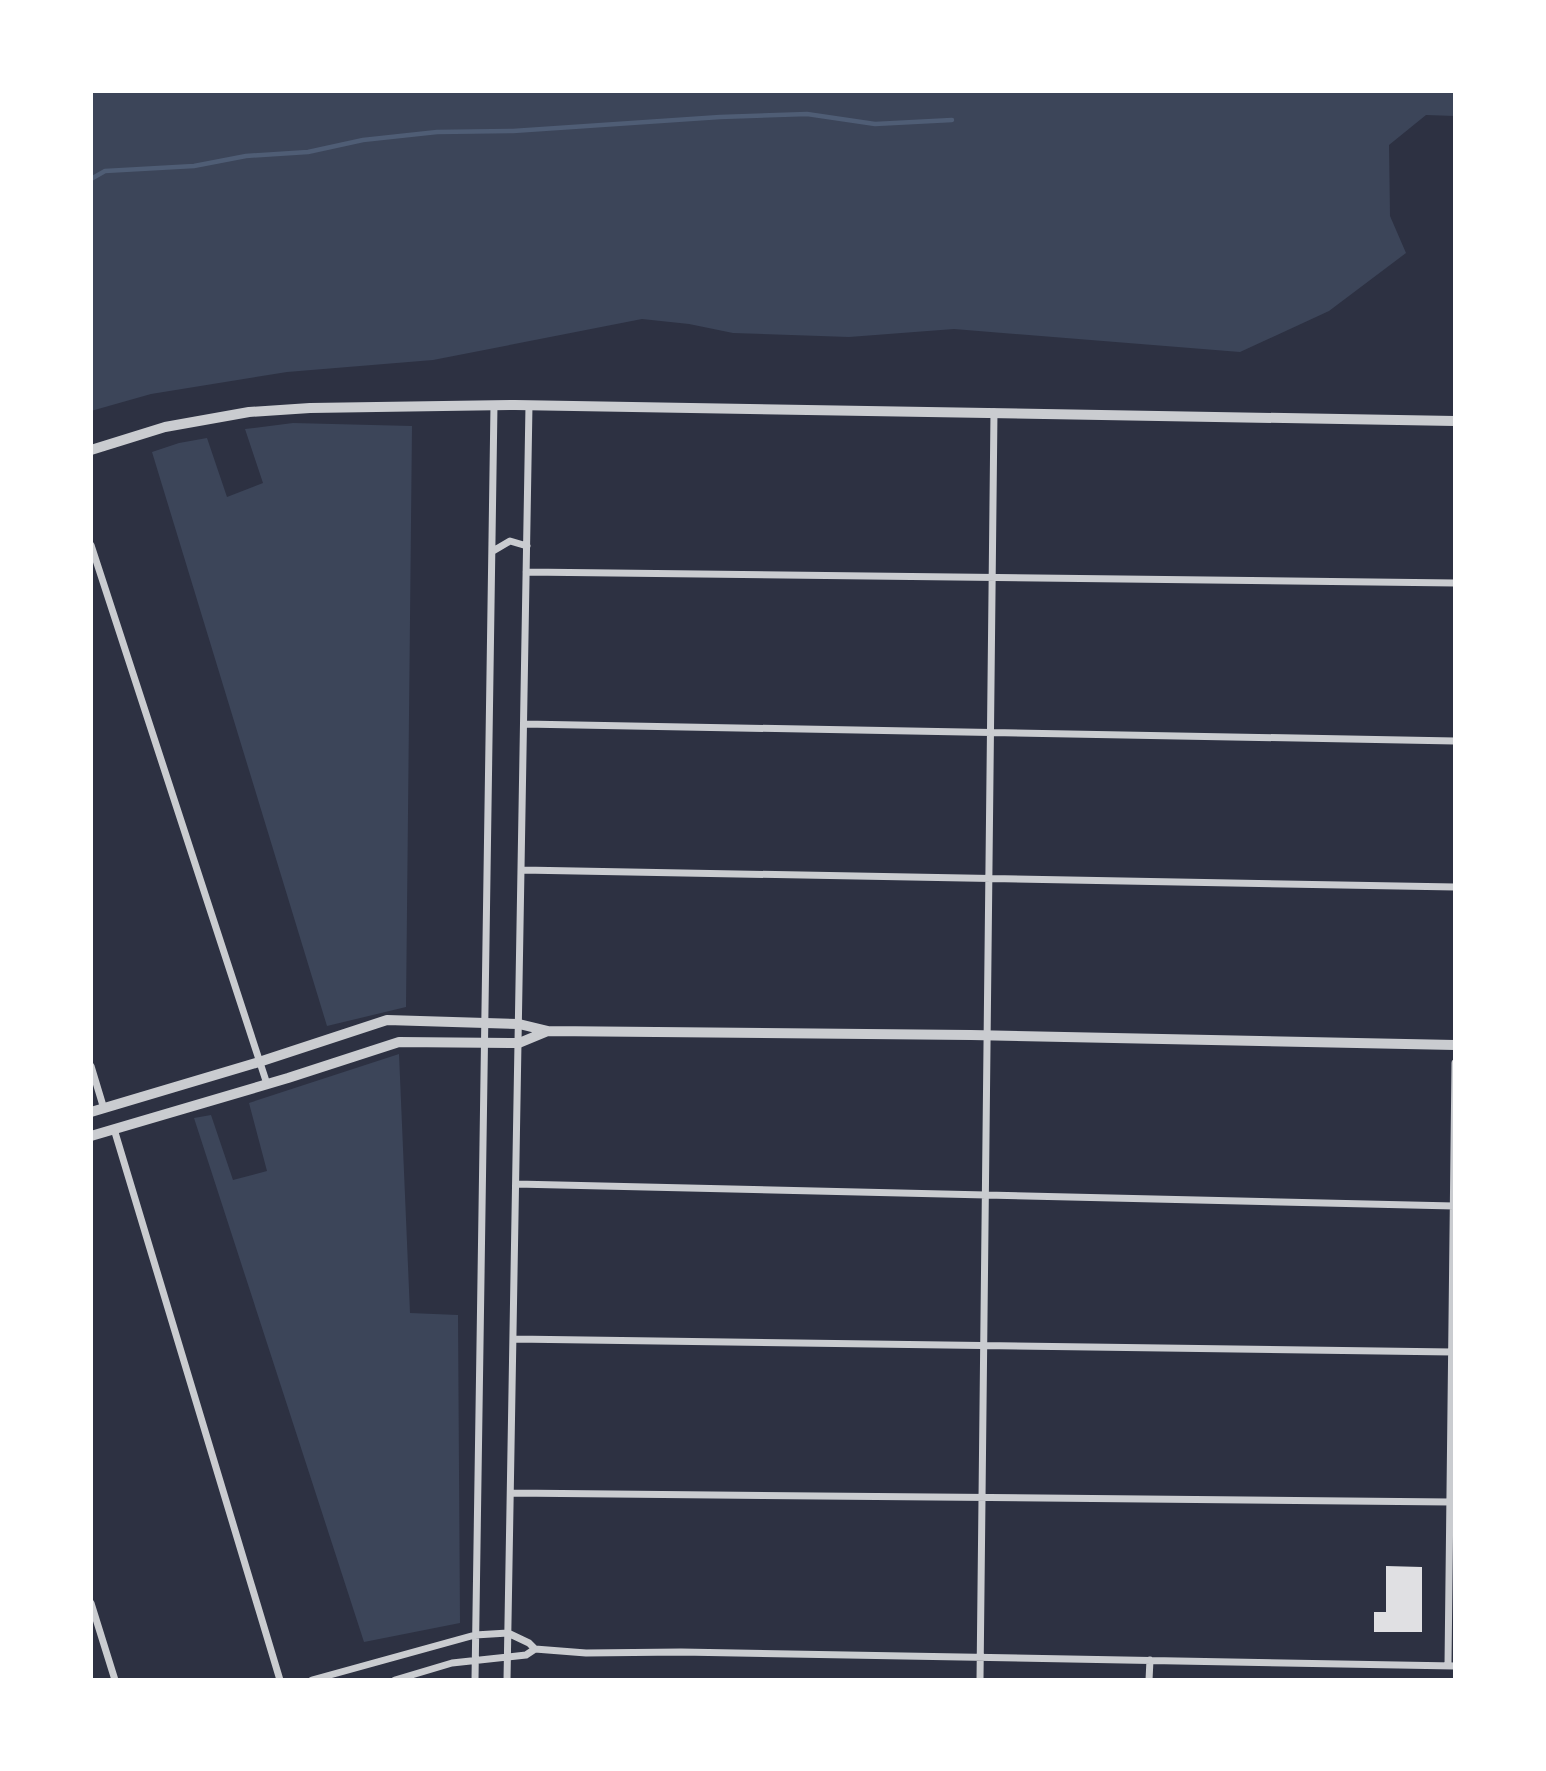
<svg xmlns="http://www.w3.org/2000/svg" width="1546" height="1771" font-family="Figtree,sans-serif">
  <style>
    .green { fill: #3c4559 }
    .lines { fill: none; stroke-linecap: round; stroke-linejoin: round }
    .stream { stroke: #4f5d75; stroke-width: 4.5 }
    .building { fill: #e0e0e3 }
    .minor { stroke: #caccd0; stroke-width: 7 }
    .tertiary { stroke: #caccd0; stroke-width: 10 }
  </style>
  <rect width="100%" height="100%" fill="#2d3142"/>
  <path class="green" d="M91 91H1455V116L1426 115 1389 145 1390 216 1406 253 1329 311 1240 352 954 329 849 337 733 333 689 324 642 319 433 360 287 372 151 394 91 411Z
    M293 423 412 426 406 1007 327 1026 152 452 179 443 207 438 227 497 263 483 245 429Z
    M399 1054 410 1313 458 1315 460 1623 364 1642 194 1118 211 1115 233 1180 267 1171 249 1103Z"/>
  <g class="lines">
    <path class="stream" d="M91 179 105 171 194 166 246 156 308 152 363 140 437 132 513 131 720 117 807 114 875 124 952 120"/>
  </g>
  <path class="building" d="M1386 1566 1422 1567V1632H1374V1612H1386Z"/>
  <g class="lines">
    <path class="minor" d="M91 545 267 1084
      M493 551 510 541 527 546
      M526 572 1455 583
      M524 724 1455 741
      M522 870 1455 887
      M91 1066 104 1109
      M114 1129 280 1680
      M516 1184 1454 1206
      M514 1339 1452 1352
      M511 1493 1450 1502
      M91 1603 115 1680
      M535 1649 586 1653 681 1652 1455 1666
      M1448 1665 1455 1063
      M312 1680 475 1635 508 1633 529 1643 535 1649
      M395 1680 452 1663 526 1655 535 1649
      M475 1680 494 405
      M507 1680 529 405
      M980 1680 994 412
      M1149 1680 1150 1660"/>
    <path class="tertiary" d="M91 450 165 427 249 412 310 408 515 405 1455 421
      M91 1112 259 1062 387 1020 519 1024 548 1031 971 1035 1455 1045
      M91 1136 288 1078 399 1042 519 1043 548 1031"/>
  </g>
  <rect width="1546" height="1771" fill="none" stroke="#ffffff" stroke-width="186"/>
</svg>
